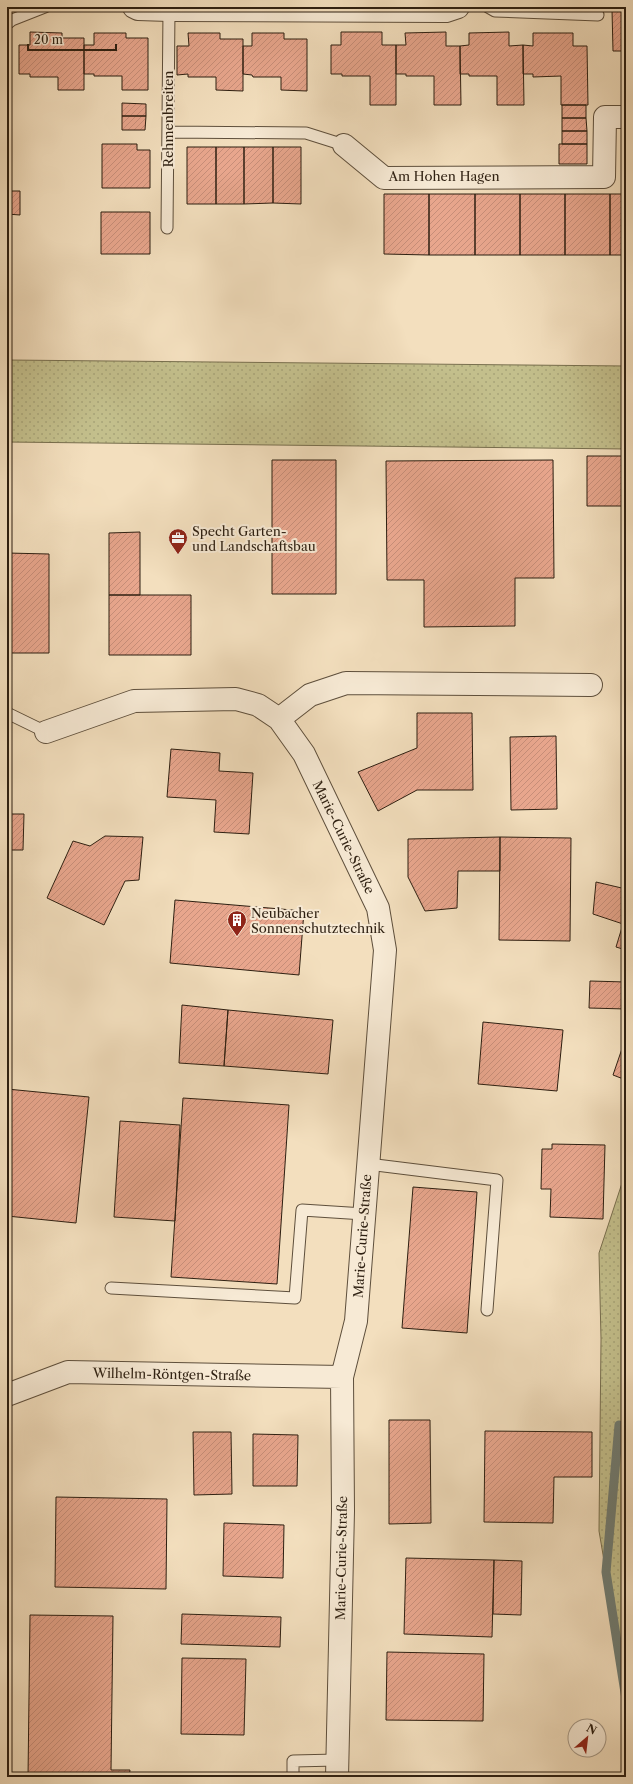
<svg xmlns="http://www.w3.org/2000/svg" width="633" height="1784" font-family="'Libre Caslon Text',serif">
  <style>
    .grass { fill: url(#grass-dots); stroke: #786f4e }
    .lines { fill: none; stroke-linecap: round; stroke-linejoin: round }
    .stream { stroke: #707d74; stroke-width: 9 }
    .building { fill: url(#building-hatch); stroke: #2d1f11 }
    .lane-casing { stroke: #5e4f3c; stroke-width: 13 }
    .street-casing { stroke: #5e4f3c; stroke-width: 24 }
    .lane { stroke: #f7ead5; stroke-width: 11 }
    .street { stroke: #f7ead5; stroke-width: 22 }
    .labels { text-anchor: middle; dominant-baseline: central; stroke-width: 4; stroke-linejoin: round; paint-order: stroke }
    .street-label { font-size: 13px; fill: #2d1f11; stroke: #f7ead5 }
    .poi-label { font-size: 13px; fill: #2d1f11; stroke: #f7ead5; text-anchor: start }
  </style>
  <defs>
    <pattern id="grass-dots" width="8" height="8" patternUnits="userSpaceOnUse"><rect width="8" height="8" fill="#c3bf8c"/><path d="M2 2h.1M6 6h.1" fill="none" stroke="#a8a478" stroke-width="1.8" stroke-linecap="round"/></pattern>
    <pattern id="building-hatch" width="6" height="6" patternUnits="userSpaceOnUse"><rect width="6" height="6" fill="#e8a68d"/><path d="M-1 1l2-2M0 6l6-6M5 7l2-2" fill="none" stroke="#c78e79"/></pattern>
  </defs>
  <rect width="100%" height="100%" fill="#f3dfbe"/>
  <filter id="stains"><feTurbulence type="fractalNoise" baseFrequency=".005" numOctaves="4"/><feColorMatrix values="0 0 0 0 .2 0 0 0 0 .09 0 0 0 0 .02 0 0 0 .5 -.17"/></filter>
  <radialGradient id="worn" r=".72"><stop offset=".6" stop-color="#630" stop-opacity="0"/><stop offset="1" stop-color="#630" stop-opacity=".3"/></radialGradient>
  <path class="grass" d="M7 360 626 366V449L7 442Z
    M626 1171V1690L599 1531 601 1339 599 1253Z"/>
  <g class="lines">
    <path class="stream" d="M619 1425 606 1572 626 1699"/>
  </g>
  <path class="building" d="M612 10H626V51H613Z
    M30 32 62 33V38H84V90H58V77H30V74H19V45H30Z
    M341 32H382V45H396V105H370V76H342V74H331V45H341Z
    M446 32V46H460L461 105H434V76H406V74H396V45H406L405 33Z
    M509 32V46L523 45 524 105H497V76H469V74H460V46L469 45V33Z
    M94 33H126V38H148V90H122V76H94V74H84V45H94Z
    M188 33H220V39H243V91L216 90V77H188V74L177 75V46H189Z
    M252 33H284V39H307V91L281 90V77H253L252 75 243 74V46H252Z
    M533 33H573V46H587L588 105H561V76L533 77V74H523V45L533 46Z
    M122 103 146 104V116H122Z
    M562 105H586V118H562Z
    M122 116H146L145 130H122Z
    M562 118H586L587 131H562Z
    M562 131H587V144H562Z
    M102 144H137V150H150V188H102Z
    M559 144H587V164H559Z
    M187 147H216V204H187Z
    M216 147H244V204H216Z
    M244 147H273V203L244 204Z
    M273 147H301V204L273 203Z
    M7 191H20V215L7 214Z
    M384 194H429V255L384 254Z
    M429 194H475V255H429Z
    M475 194H520V255H475Z
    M520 194H565V255H520Z
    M565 194H610V255H565Z
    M610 194H626V255H610Z
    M101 212H150V254H101Z
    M587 456H626V506H587Z
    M272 460H336V594H272Z
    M553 460 554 578H515V626L424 627V580H387L386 461Z
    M140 532V595H109V533Z
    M7 553 49 554V653H7Z
    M109 595H191V655H109Z
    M417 713H472L473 790H417L378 811 358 772 417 748Z
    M556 736 557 809 511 810 510 737Z
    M622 747H626V794H622Z
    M171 749 220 753 219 771 253 773 249 834 214 832 216 800 167 797Z
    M7 814H24L23 850H7Z
    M105 836 143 837 139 880 125 881 104 925 47 898 73 841 90 846Z
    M500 837V871H458L457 908 425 911 408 877V839Z
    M500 837 571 838 570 941 499 940Z
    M7 875H8V915H7Z
    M596 882 626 889V950L616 947 623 924 593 914Z
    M175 900 304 911 299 975 170 963Z
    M590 981 626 982V1009L589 1008Z
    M182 1005 228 1010 224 1066 179 1063Z
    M228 1010 333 1020 328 1074 224 1066Z
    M483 1022 563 1030 557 1091 478 1084Z
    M626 1037V1080L613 1075Z
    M7 1089 89 1097 76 1223 7 1216Z
    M183 1098 289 1105 277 1284 171 1277Z
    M120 1121 180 1125 175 1221 114 1217Z
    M552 1144 605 1145 603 1219 550 1217 551 1189H541L542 1149H552Z
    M413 1187 477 1192 467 1333 402 1328Z
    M389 1420H430L431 1523 389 1524Z
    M485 1431 592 1432V1477H554L553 1523 484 1522Z
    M193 1432H231L232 1494 194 1495Z
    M253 1434 298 1435 297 1486H253Z
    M56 1497 167 1499 166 1589 55 1587Z
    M224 1523 284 1525 283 1578 223 1576Z
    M406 1558 494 1560 492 1637 404 1634Z
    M494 1560 522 1561 521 1615 493 1614Z
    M182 1614 281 1617 280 1647 181 1644Z
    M30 1615 113 1616 111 1770H130L129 1777H28Z
    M387 1652 484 1654 483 1721 386 1720Z
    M182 1658 246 1659 244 1735 181 1734Z"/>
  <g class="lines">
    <defs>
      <path id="lane" d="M488 7 495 11 598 15
        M7 24 12 20 45 7
        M168 132 306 133 344 145
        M167 228 169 10
        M7 713 46 732
        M368 1164 497 1180 487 1310
        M111 1288 295 1298 302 1210 364 1214
        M293 1777V1761L337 1760"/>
      <path id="street" d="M134 7 138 9 169 10 446 11 458 7
        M344 145 384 178 604 177 605 117H626
        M279 719 310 695 346 683 591 685
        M46 732 134 701 236 699 258 705 279 719 304 754 378 908 385 950 356 1321 342 1377 343 1511 337 1777
        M7 1395 68 1372 342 1377"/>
    </defs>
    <use href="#lane" class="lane-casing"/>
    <use href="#street" class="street-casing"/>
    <use href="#lane" class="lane"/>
    <use href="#street" class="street"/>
  </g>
  <defs>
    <symbol id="office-pin" viewBox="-11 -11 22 30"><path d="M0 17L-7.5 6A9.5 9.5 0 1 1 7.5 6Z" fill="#8f2418" stroke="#f7ead5"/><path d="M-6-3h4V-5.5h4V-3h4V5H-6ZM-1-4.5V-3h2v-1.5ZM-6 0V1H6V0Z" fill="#fff"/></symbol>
    <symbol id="building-pin" viewBox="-11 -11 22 30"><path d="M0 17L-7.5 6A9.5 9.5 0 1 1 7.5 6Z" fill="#8f2418" stroke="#f7ead5"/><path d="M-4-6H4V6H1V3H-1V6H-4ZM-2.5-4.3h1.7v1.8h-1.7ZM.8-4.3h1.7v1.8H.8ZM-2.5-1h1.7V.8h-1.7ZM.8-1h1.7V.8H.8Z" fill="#fff"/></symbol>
  </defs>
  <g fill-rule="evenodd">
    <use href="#office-pin" x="167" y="527" width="22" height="30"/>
    <use href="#building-pin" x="226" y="909" width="22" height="30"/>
  </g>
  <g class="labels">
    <g class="street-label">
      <text transform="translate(168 119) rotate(-90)">Rehmenbreiten</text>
      <text x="444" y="176">Am Hohen Hagen</text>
      <text transform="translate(344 837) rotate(64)">Marie-Curie-Straße</text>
      <text transform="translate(362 1236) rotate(-86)">Marie-Curie-Straße</text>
      <text transform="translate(172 1374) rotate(1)">Wilhelm-Röntgen-Straße</text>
      <text transform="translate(341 1558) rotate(-89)">Marie-Curie-Straße</text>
    </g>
    <g class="poi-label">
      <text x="192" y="531">Specht Garten-<tspan x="192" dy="15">und Landschaftsbau</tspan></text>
      <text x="251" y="913">Neubacher<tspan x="251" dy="15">Sonnenschutztechnik</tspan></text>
    </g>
  </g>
  <rect width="633" height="1784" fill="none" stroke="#f3dfbe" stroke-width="24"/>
  <rect x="8" y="8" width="617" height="1768" fill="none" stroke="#2d1f11" stroke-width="2"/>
  <rect x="12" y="12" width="609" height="1760" fill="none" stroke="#2d1f11"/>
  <g transform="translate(587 1738) rotate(28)"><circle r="19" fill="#f7ead5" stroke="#a69987"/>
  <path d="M0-3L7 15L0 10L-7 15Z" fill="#8f2418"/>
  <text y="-6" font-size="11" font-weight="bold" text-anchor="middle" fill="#2d1f11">N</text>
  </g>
  <path d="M28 44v6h88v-6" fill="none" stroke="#2d1f11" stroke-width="2"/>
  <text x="34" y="44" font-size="12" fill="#2d1f11" stroke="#f7ead5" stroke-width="3" paint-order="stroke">20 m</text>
  <rect width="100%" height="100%" filter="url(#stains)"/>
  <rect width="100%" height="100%" fill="url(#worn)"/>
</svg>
